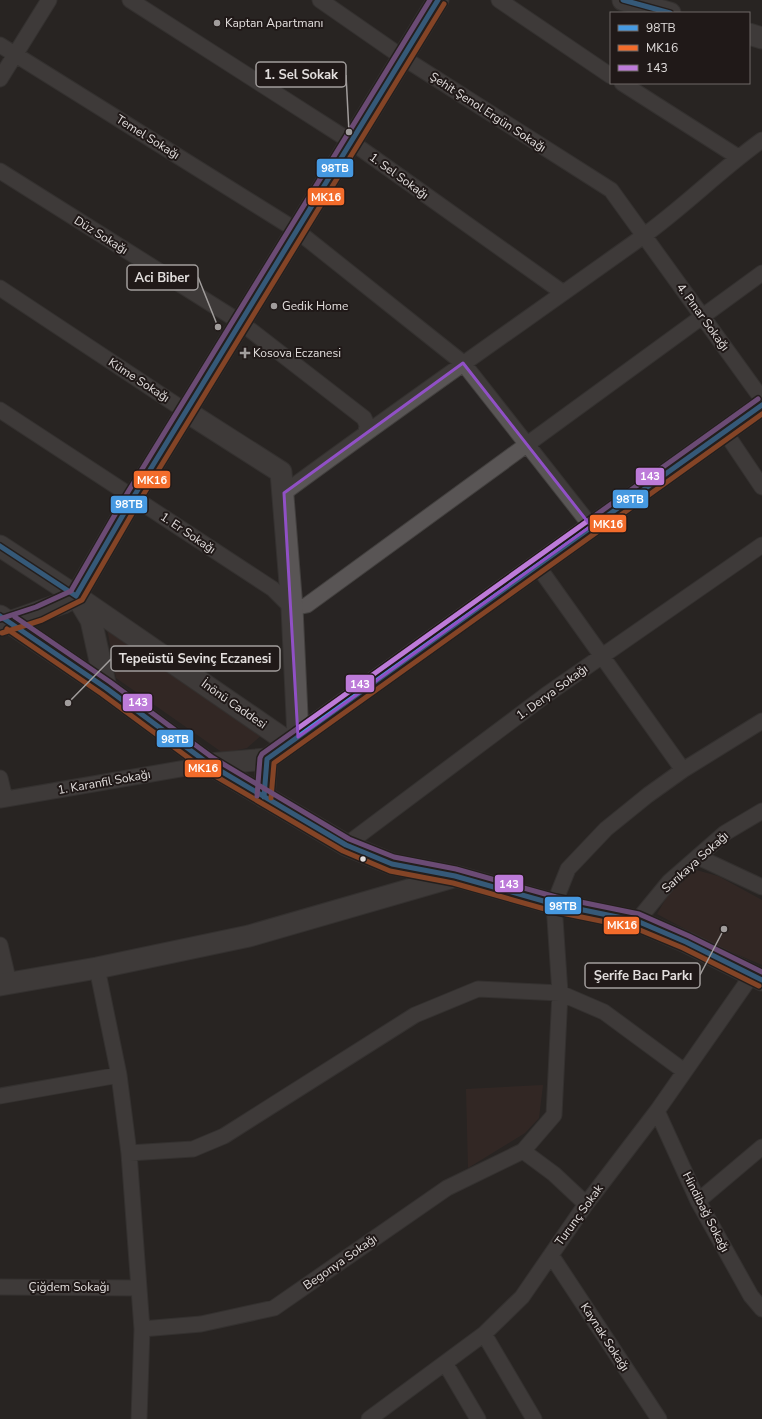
<svg xmlns="http://www.w3.org/2000/svg" width="762" height="1419" font-family="'Nunito Sans',sans-serif">
  <style>
    .green { fill: #3f2b27 }
    .lines { fill: none; stroke-linecap: round; stroke-linejoin: round }
    .street-casing { stroke: #43403f; stroke-width: 17 }
    .secondary-casing { stroke: #43403f; stroke-width: 23 }
    .street { stroke: #595555; stroke-width: 15 }
    .secondary { stroke: #595555; stroke-width: 21 }
    .bus-1-casing { stroke: #201918; stroke-width: 8 }
    .bus-2-casing { stroke: #201918; stroke-width: 8 }
    .bus-3-casing { stroke: #201918; stroke-width: 8 }
    .bus-1 { stroke: #4699e1; stroke-width: 5 }
    .bus-2 { stroke: #f36c2b; stroke-width: 5 }
    .bus-3 { stroke: #bd7bd9; stroke-width: 5 }
    .marked { fill: none; stroke: #9050c5; stroke-width: 3; stroke-linejoin: round }
    .poi-dot { fill: #a19d9c; stroke: #201918; stroke-width: 1.5 }
    .bus-dot { fill: #e2dedd; stroke: #201918; stroke-width: 1.5 }
    .labels { text-anchor: middle; dominant-baseline: central; stroke-width: 4; stroke-linejoin: round; paint-order: stroke }
    .poi-label { font-size: 12px; fill: #e2dedd; stroke: #201918; text-anchor: start }
    .street-label { font-size: 12px; fill: #e2dedd; stroke: #201918 }
    .leader { fill: none; stroke: #a19d9c; stroke-width: 1.5 }
    .callout-dot { fill: #a19d9c; stroke: #201918; stroke-width: 1.5 }
    .callout { fill: #201918; stroke: #a19d9c; stroke-width: 1.5 }
    .callout-label { font-size: 13px; text-anchor: middle; font-weight: bold; fill: #e2dedd }
    .line-badge { stroke: #201918; stroke-width: 1.5 }
    .badge-label { font-size: 11px; text-anchor: middle; font-weight: bold; fill: #fff }
  </style>
  <rect width="100%" height="100%" fill="#282423"/>
  <path class="green" d="M103 620 264 733 247 748 223 753 116 678 108 633Z
    M696 870 718 876 762 900V965L715 945 657 914 668 895Z
    M543 1085 539 1118 525 1133 468 1168 466 1089Z"/>
  <g class="lines">
    <defs>
      <path id="street" d="M130 0 350 141 562 292
        M320 0 402 57 611 190 762 399
        M499 0 611 76
        M0 45 296 230 463 363 591 526
        M0 79 49 0
        M622 83 738 157
        M0 171 240 322 364 418 367 425 366 432
        M0 288 187 412
        M0 410 273 589 292 608 307 605 762 273
        M725 432 762 487
        M284 493C402 406 523 322 642 237 684 207 720 170 762 140
        M537 565 683 770
        M0 778 5 799
        M0 800 209 764
        M346 845 546 695 762 545
        M698 857 762 887
        M637 921 669 882 725 833 762 811
        M0 945 9 983
        M97 968 119 1075 129 1153 142 1329 139 1419
        M0 1096 119 1075
        M657 1111 698 1201 751 1296 762 1309
        M129 1153 193 1149 224 1136 415 1015 478 989 560 993 604 1012 684 1071
        M698 1201 762 1147
        M586 1204 554 1174 523 1151 554 1115 560 993 554 904 568 869 606 829 648 795 683 770 762 721
        M551 1255 659 1419
        M0 1287 139 1288
        M142 1329 201 1324 274 1308 447 1188 523 1151
        M484 1334 534 1419
        M445 1363 478 1419
        M369 1419 484 1334 522 1297 586 1204 657 1111 752 975"/>
      <path id="secondary" d="M623 0 670 13
        M749 34 762 38
        M187 412 281 472 292 608 298 737
        M0 546 76 596 288 742
        M76 596 134 496 438 0
        M79 600 91 620 106 688
        M0 616 106 688 209 764 346 845 392 864 455 876 554 904 637 921 686 942 762 980
        M1 625 63 603 76 596
        M209 764 267 759 762 405
        M264 797 267 759
        M0 985 97 968 249 936 450 878"/>
    </defs>
    <use href="#street" class="street-casing"/>
    <use href="#secondary" class="secondary-casing"/>
    <use href="#street" class="street"/>
    <use href="#secondary" class="secondary"/>
    <defs>
      <path id="bus-1" d="M623 0 670 13
        M0 546 76 596 134 496 438 0
        M0 616 106 688 209 764 346 845 392 864 455 876 554 904 637 921 686 942 762 980
        M264 797 267 759 762 405"/>
      <path id="bus-2" d="M7 629 102 694 205 770 343 851 390 871 453 883 552 911 635 928 683 948 759 986
        M2 633 42 620 82 600 140 500 444 4
        M271 798 274 763 762 414"/>
      <path id="bus-3" d="M15 617 110 682 213 758 349 839 394 857 456 869 556 897 639 914 689 936 762 972
        M0 619 36 607 71 591 128 492 430 0
        M257 796 260 758 262 754 758 399"/>
    </defs>
    <use href="#bus-1" class="bus-1-casing"/>
    <use href="#bus-2" class="bus-2-casing"/>
    <use href="#bus-3" class="bus-3-casing"/>
    <use href="#bus-1" class="bus-1"/>
    <use href="#bus-2" class="bus-2"/>
    <use href="#bus-3" class="bus-3"/>
  </g>
  <path d="M0 0H762V1419H0ZM463 363 591 526 298 737 284 493Z" fill="#282423" fill-opacity=".55" fill-rule="evenodd"/>
  <path class="marked" d="M463 363 591 526 298 737 284 493Z"/>
  <g class="poi-dot">
    <circle cx="217" cy="23" r="4"/>
    <circle cx="274" cy="306" r="4"/>
    <path d="M243 347h4v4h4v4h-4v4h-4v-4h-4v-4h4z"/>
  </g>
  <circle class="bus-dot" cx="363" cy="859" r="3.5"/>
  <g class="labels">
    <g class="poi-label">
      <text x="225" y="23">Kaptan Apartmanı</text>
      <text x="282" y="306">Gedik Home</text>
      <text x="253" y="353">Kosova Eczanesi</text>
    </g>
    <g class="street-label">
      <text transform="translate(488 112) rotate(33)">Şehit Şenol Ergün Sokağı</text>
      <text transform="translate(148 137) rotate(32)">Temel Sokağı</text>
      <text transform="translate(399 176) rotate(36)">1. Sel Sokağı</text>
      <text transform="translate(101 235) rotate(32)">Düz Sokağı</text>
      <text transform="translate(703 317) rotate(54)">4. Pınar Sokağı</text>
      <text transform="translate(139 380) rotate(33)">Küme Sokağı</text>
      <text transform="translate(188 533) rotate(34)">1. Er Sokağı</text>
      <text transform="translate(552 692) rotate(-36)">1. Derya Sokağı</text>
      <text transform="translate(234 704) rotate(35)">İnönü Caddesi</text>
      <text transform="translate(104 782) rotate(-10)">1. Karanfil Sokağı</text>
      <text transform="translate(695 862) rotate(-42)">Sarıkaya Sokağı</text>
      <text transform="translate(706 1212) rotate(63)">Hindibağ Sokağı</text>
      <text transform="translate(579 1215) rotate(-54)">Turunç Sokak</text>
      <text transform="translate(340 1262) rotate(-35)">Begonya Sokağı</text>
      <text x="69" y="1287">Çiğdem Sokağı</text>
      <text transform="translate(605 1337) rotate(57)">Kaynak Sokağı</text>
    </g>
  </g>
  <path class="leader" d="M349 132L346 75M218 327L198 277M68 703L111 659M724 929L700 975"/>
  <g class="callout-dot">
    <circle cx="349" cy="132" r="4"/>
    <circle cx="218" cy="327" r="4"/>
    <circle cx="68" cy="703" r="4"/>
    <circle cx="724" cy="929" r="4"/>
  </g>
  <g class="callout">
    <rect x="256" y="62" width="90" height="25" rx="4"/>
    <rect x="127" y="265" width="71" height="25" rx="4"/>
    <rect x="111" y="646" width="169" height="25" rx="4"/>
    <rect x="585" y="963" width="115" height="25" rx="4"/>
  </g>
  <g class="callout-label">
    <text x="301" y="79">1. Sel Sokak</text>
    <text x="162" y="282">Aci Biber</text>
    <text x="195" y="663">Tepeüstü Sevinç Eczanesi</text>
    <text x="643" y="980">Şerife Bacı Parkı</text>
  </g>
  <g class="line-badge">
    <rect x="316" y="158" width="38" height="20" rx="4" fill="#4699e1"/>
    <rect x="307" y="187" width="38" height="19" rx="4" fill="#f36c2b"/>
    <rect x="635" y="467" width="30" height="19" rx="4" fill="#bd7bd9"/>
    <rect x="133" y="470" width="38" height="19" rx="4" fill="#f36c2b"/>
    <rect x="612" y="489" width="37" height="20" rx="4" fill="#4699e1"/>
    <rect x="110" y="495" width="38" height="19" rx="4" fill="#4699e1"/>
    <rect x="589" y="514" width="38" height="19" rx="4" fill="#f36c2b"/>
    <rect x="345" y="674" width="30" height="19" rx="4" fill="#bd7bd9"/>
    <rect x="122" y="693" width="31" height="19" rx="4" fill="#bd7bd9"/>
    <rect x="156" y="729" width="38" height="19" rx="4" fill="#4699e1"/>
    <rect x="184" y="759" width="38" height="19" rx="4" fill="#f36c2b"/>
    <rect x="494" y="874" width="30" height="19" rx="4" fill="#bd7bd9"/>
    <rect x="544" y="896" width="38" height="19" rx="4" fill="#4699e1"/>
    <rect x="603" y="916" width="37" height="19" rx="4" fill="#f36c2b"/>
  </g>
  <g class="badge-label">
    <text x="335" y="172">98TB</text>
    <text x="326" y="201">MK16</text>
    <text x="650" y="480">143</text>
    <text x="152" y="484">MK16</text>
    <text x="630" y="503">98TB</text>
    <text x="129" y="508">98TB</text>
    <text x="608" y="528">MK16</text>
    <text x="360" y="688">143</text>
    <text x="138" y="706">143</text>
    <text x="175" y="743">98TB</text>
    <text x="203" y="772">MK16</text>
    <text x="509" y="888">143</text>
    <text x="563" y="910">98TB</text>
    <text x="622" y="929">MK16</text>
  </g>
  <rect x="610" y="12" width="140" height="72" fill="#201918" stroke="#6e6867"/>
  <rect x="618" y="25" width="20" height="6" fill="#4699e1" stroke="#6e6867"/>
  <text x="646" y="32" font-size="12" fill="#e2dedd">98TB</text>
  <rect x="618" y="45" width="20" height="6" fill="#f36c2b" stroke="#6e6867"/>
  <text x="646" y="52" font-size="12" fill="#e2dedd">MK16</text>
  <rect x="618" y="65" width="20" height="6" fill="#bd7bd9" stroke="#6e6867"/>
  <text x="646" y="72" font-size="12" fill="#e2dedd">143</text>
</svg>
